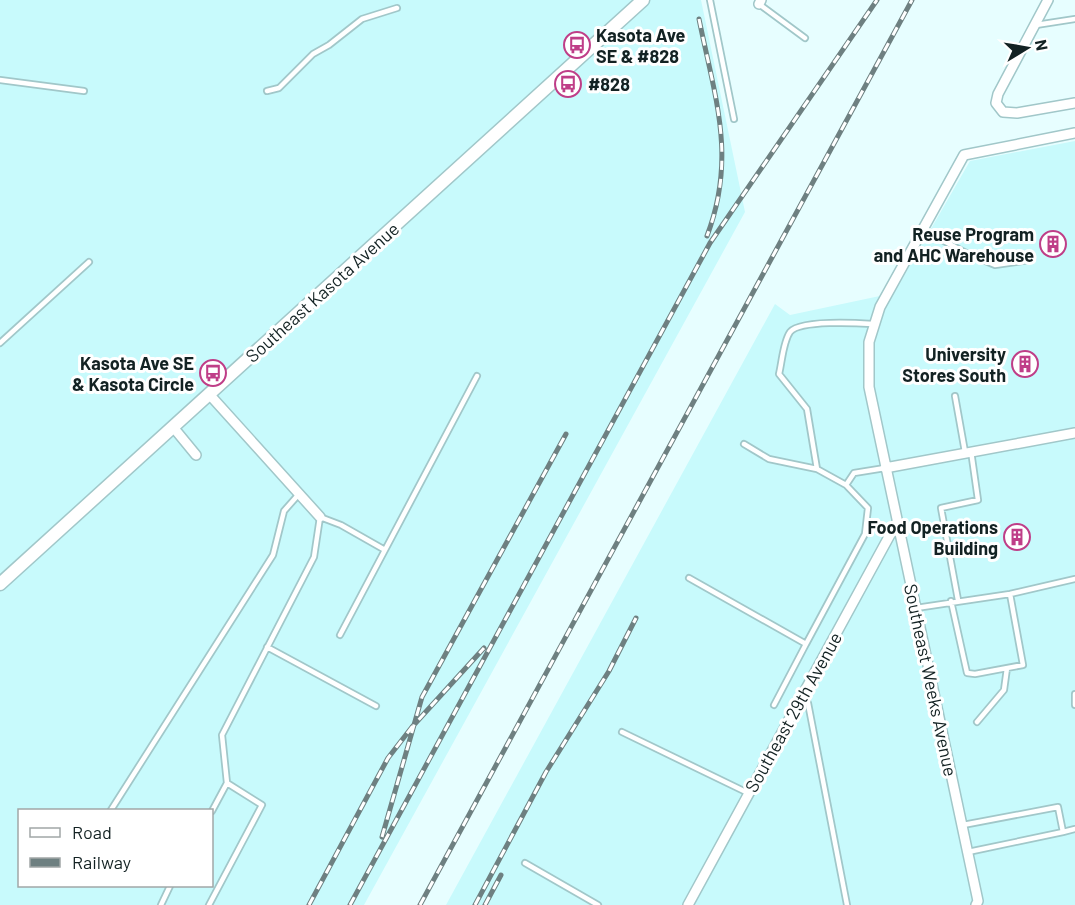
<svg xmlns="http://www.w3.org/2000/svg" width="1075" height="905" font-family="Barlow,sans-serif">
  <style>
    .built { fill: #c8fafc; fill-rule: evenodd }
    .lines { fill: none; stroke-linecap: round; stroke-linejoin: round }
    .service-casing { stroke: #a1c7c9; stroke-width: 8 }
    .minor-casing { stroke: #a1c7c9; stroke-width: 12 }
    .tertiary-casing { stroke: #a1c7c9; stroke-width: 15 }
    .service { stroke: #fff; stroke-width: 4.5 }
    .minor { stroke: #fff; stroke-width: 9 }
    .tertiary { stroke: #fff; stroke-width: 12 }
    .rail-casing { stroke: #6e8081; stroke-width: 5 }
    .rail { stroke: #fff; stroke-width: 3; stroke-dasharray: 9; stroke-linecap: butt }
    .labels { text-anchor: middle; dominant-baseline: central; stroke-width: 6; stroke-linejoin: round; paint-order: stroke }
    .poi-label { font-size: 18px; font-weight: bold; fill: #132223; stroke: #fff; text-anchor: end }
    .street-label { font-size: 18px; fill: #132223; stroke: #fff }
  </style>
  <rect width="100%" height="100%" fill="#e7feff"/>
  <path class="built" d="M0 0H701L745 212 364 905H0ZM20 810H212V886H20Z
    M1075 141V905H446L775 304 790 315 894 293 970 161Z"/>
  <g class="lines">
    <defs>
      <path id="service" d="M710 0 734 119
        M759 4 805 38
        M1036 25 1075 19
        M0 80 84 91
        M267 91 279 88 313 54 329 45 362 19 397 8
        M924 230 964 252 995 265 1029 260
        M873 324C857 323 800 320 790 332 783 342 782 362 779 374L807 409 817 469 846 485 854 473 885 468
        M0 343 89 262
        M955 396 965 452
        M744 444 769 459 817 469
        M689 578 806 644 865 534 868 508 846 485
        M958 600 941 508 978 500 971 451
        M951 601 967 673 975 674 1023 665 1010 594
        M916 608 1010 594 1075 579
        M340 635 477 376
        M267 647 376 706
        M1075 694V705
        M799 698 808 703 847 905
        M774 705 806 644
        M977 722 1004 690 1007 668
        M622 732 748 793
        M111 810 273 555 284 511 299 494
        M212 811 227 783 222 735 314 557 320 517 341 525 385 550
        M963 825 1058 807 1063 832 1075 829
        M968 852 1063 832
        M525 863 598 905
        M161 905 170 886
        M209 905 262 805 227 783"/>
      <path id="minor" d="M1048 0 998 94 996 103 1003 112 1017 113 1075 103
        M759 4 761 0
        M209 394 320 517
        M173 427 196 455
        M885 468 1075 433
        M688 905 897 522
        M976 905 978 901 869 387V342L880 307 964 155 1075 133"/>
      <path id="tertiary" d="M0 584 643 0"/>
    </defs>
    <use href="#service" class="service-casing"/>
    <use href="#minor" class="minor-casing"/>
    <use href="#tertiary" class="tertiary-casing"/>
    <use href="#service" class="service"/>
    <use href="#minor" class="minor"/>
    <use href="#tertiary" class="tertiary"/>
    <defs>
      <path id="rail" d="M699 19C715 98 737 157 707 236
        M382 837 422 697 566 434
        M309 905 388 758 412 727 484 648
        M350 905 710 243 877 0
        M420 905 912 0
        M475 905 546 772 609 671 636 618
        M485 905 501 875"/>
    </defs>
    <use href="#rail" class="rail-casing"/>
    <use href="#rail" class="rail"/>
  </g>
  <defs>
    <symbol id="bus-ring" viewBox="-11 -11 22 22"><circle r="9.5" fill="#fff" stroke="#bf3e88" stroke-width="1.5"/><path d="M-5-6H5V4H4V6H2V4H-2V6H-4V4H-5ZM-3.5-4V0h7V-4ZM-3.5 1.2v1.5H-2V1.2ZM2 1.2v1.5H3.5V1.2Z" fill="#bf3e88"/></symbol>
    <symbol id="building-ring" viewBox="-11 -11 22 22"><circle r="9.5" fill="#fff" stroke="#bf3e88" stroke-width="1.5"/><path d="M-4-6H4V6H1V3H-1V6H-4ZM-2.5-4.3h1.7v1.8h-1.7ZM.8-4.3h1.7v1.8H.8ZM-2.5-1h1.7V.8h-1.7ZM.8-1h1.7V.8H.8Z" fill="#bf3e88"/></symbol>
  </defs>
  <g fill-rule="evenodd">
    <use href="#bus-ring" x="562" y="30" width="30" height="30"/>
    <use href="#bus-ring" x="553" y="69" width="30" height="30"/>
    <use href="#building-ring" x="1038" y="229" width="30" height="30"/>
    <use href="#building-ring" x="1010" y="349" width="30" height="30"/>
    <use href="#bus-ring" x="198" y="358" width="30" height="30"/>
    <use href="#building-ring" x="1002" y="522" width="30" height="30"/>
  </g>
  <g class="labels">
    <g class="poi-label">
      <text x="596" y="35" text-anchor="start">Kasota Ave<tspan x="596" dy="21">SE &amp; #828</tspan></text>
      <text x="588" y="84" text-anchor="start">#828</text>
      <text x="1034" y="234">Reuse Program<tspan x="1034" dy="21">and AHC Warehouse</tspan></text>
      <text x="1006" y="354">University<tspan x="1006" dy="21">Stores South</tspan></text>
      <text x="194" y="363">Kasota Ave SE<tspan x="194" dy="21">&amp; Kasota Circle</tspan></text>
      <text x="998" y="527">Food Operations<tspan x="998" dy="21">Building</tspan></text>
    </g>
    <g class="street-label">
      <text transform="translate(322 292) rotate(-42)">Southeast Kasota Avenue</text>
      <text transform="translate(931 680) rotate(78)">Southeast Weeks Avenue</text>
      <text transform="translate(793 712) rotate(-61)">Southeast 29th Avenue</text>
    </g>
  </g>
  <rect x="18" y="809" width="195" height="78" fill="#ffffff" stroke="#a1a7a7" stroke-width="1.5"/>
  <rect x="30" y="828" width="30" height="9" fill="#ffffff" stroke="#a1a7a7" stroke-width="1.5"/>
  <text x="72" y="839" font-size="18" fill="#132223">Road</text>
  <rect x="30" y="858" width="30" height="9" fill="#6e8081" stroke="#a1a7a7" stroke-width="1.5"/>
  <text x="72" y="869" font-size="18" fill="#132223">Railway</text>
  <g transform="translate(1027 48) rotate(79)" stroke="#ffffff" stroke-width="4.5" paint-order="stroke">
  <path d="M0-4.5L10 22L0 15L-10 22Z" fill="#132223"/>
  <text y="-9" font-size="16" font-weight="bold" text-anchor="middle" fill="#132223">N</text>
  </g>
</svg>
